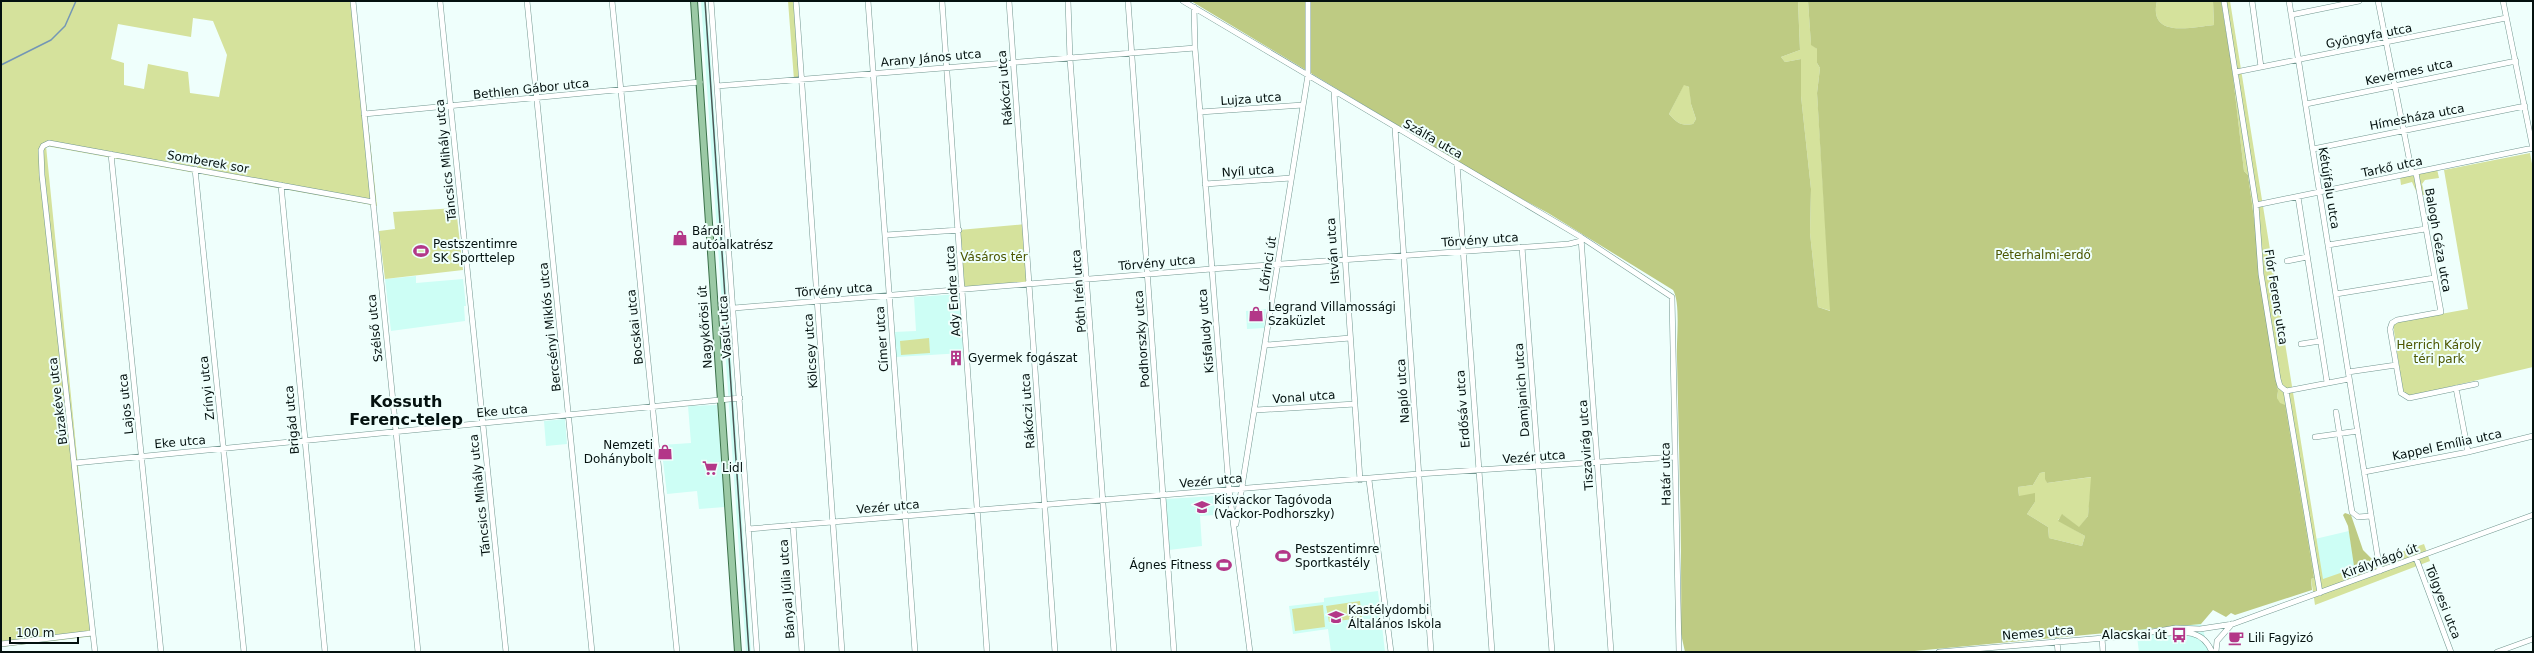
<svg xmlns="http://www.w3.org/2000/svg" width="2534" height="653" font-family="'DejaVu Sans',sans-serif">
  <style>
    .built { fill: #cdfef5 }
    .green { fill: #d5e29c; fill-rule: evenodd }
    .forest { fill: #becb83; fill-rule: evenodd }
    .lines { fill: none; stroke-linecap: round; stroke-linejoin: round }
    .stream { stroke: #7497b5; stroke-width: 1.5 }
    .minor-casing { stroke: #729790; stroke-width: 6 }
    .major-casing { stroke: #3b714a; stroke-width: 8 }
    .minor { stroke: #fff; stroke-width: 5 }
    .major { stroke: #9bc9a5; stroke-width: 6 }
    .rail { stroke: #495754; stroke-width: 1.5 }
    .labels { text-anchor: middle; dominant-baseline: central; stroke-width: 4; stroke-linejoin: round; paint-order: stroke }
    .street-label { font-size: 12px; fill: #04110f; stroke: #effffc }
    .poi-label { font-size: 12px; fill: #04110f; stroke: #effffc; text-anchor: start }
    .park-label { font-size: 12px; fill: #4c5600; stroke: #effffc }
    .district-label { font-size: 16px; font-weight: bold; fill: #04110f; stroke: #effffc }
  </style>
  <rect width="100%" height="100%" fill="#effffc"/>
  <path class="built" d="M701 1H705L709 34 751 652H746Z
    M416 276V283L463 279 466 306H464L465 321 391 331 385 279Z
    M960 294 963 353 896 357 894 332 916 331 914 297Z
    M1266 309 1264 328 1247 329 1246 311Z
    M717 405 725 507 699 509 697 491 667 494 661 445 691 443 688 406Z
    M565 419 567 444 546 446 544 421Z
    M1214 496 1215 515 1200 516 1202 546 1169 550 1166 499Z
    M2349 531 2355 569 2323 580 2315 539Z
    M1378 591 1385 652H1331L1328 629 1293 634 1289 606 1324 602V598Z
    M2201 624 2210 652H2139L2136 629Z"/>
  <path class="green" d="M1 1H355L377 206 46 146 95 636 1 647ZM193 18 213 21 227 55 219 97 190 93 188 72 148 64 144 89 124 85V63L111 59 118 24 191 37Z
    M788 1H796L802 79 794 80Z
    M1798 1H1808L1811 44 1817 49V63L1820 68 1817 93 1831 311 1818 307 1810 233 1811 189 1801 96V59L1785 62 1781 57 1800 50Z
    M2157 1H2213L2214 25C2193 27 2148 39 2157 1Z
    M2221 1H2230L2323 579 2424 544 2430 561 2315 605 2311 579 2314 578 2277 398 2278 391 2248 175 2244 171 2232 68Z
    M1684 84 1690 88 1691 104 1696 119 1693 124C1681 126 1677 123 1669 114Z
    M2530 153 2533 169V367L2410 396 2403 393 2393 324 2397 322 2468 309 2444 170Z
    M2437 169 2439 178 2425 180 2422 184 2425 195H2422L2417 173Z
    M2415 174 2418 190 2416 191 2412 182 2401 185 2400 177Z
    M456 208 463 270 385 279 379 231 395 229 393 212Z
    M1026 224 1029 284 962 290 959 230Z
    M929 338 930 353 901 355 900 341Z
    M2045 472 2047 483 2092 477 2088 516 2079 528 2063 515 2058 520 2085 536 2082 546 2049 538 2048 527 2027 514 2035 502 2019 496 2018 487 2033 485 2040 473Z
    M1360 601 1362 618 1329 622 1326 606Z
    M1323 605 1325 627 1295 631 1292 609Z"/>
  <path class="forest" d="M1191 1H1798L1800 50 1781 57 1785 62 1801 59V96L1811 189 1810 233 1818 307 1830 311 1817 93 1820 68 1817 63V49L1811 45 1808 1H2157C2148 39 2193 27 2214 25L2213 1H2221L2232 68 2244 171 2248 175 2278 391 2277 398 2280 403 2285 405 2314 578 2311 579 2312 590 2235 615 2231 613 2226 617 2213 610 2201 624 1904 652H1685L1681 634C1682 542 1679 451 1677 359 1676 342 1681 303 1673 290L1548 213 1500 187ZM1684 85 1689 87 1691 104 1696 119 1693 124C1681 126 1677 123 1669 114ZM2045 472V479L2047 483 2091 477 2088 516 2079 527 2062 514 2058 521 2085 536 2082 546 2049 538 2048 527 2027 514 2035 502V493L2019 496 2018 487 2033 485 2040 473Z
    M2345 513 2351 515 2363 550 2373 560 2372 564 2358 569 2354 566 2348 526 2343 515Z"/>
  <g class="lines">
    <path class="stream" d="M1 65 51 40 65 26 76 1"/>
    <defs>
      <path id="minor" d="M353 1 418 652
        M440 1 506 652
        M527 1 592 652
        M612 1 677 652
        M711 1 757 652
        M796 1 842 652
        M868 1 915 652
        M942 1 987 652
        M1009 1 1055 652
        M1068 1 1070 59 1114 652
        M1128 1 1174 652
        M1183 1 1581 237 1672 297 1679 652
        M2224 1 2256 205 2261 274 2278 379 2280 386 2286 391 2320 593
        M2252 1 2261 67
        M2289 1 2380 571
        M2378 1 2412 173
        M2503 1 2533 149
        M1194 7 1195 48 1229 490 1250 652
        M2291 15 2359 1
        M2236 72 2506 18
        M717 86 1195 48
        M1334 92 1360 480
        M2306 104 2516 61
        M1200 112 1303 105
        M364 114 700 82
        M1395 128 1431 652
        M2313 149 2525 106
        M111 154 161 652
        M1457 164 1492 652
        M195 169 244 652
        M2416 173 2441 312 2397 320 2392 323 2390 329 2401 393 2409 398 2476 384
        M1205 184 1291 178
        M281 185 325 652
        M2298 197 2327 382
        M2256 205 2533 148
        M886 235 959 230
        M1581 238 1611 652
        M2328 245 2425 229
        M1522 247 1552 652
        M2287 261 2307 257
        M2336 294 2434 278
        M734 308 1211 269 1569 244 1581 241
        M2301 344 2320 341
        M1266 345 1350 338
        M2348 372 2396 365
        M2456 388 2468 452
        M2286 391 2349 379
        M1256 410 1355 404
        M2336 412 2352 512 2358 517 2371 516
        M2315 437 2358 431
        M75 463 740 398
        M2364 472 2468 452 2533 436
        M1369 480 1391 652
        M1236 524 1308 75V1
        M793 525 802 652
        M748 529 1418 474 1675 457
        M2416 558 2451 652
        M2160 634C2182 632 2202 628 2212 652
        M2102 638 2103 652
        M2057 641 2058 652
        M1 644 92 633
        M95 652 42 175 41 150 43 146 49 143 373 202
        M1939 652 2128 636 2176 628 2200 629 2233 624 2533 515
        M2216 652 2217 641 2232 624
        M2497 652 2533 639"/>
      <path id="major" d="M694 1 738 652"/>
    </defs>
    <use href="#minor" class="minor-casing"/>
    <use href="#major" class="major-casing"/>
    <use href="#minor" class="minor"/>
    <use href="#major" class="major"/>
    <path class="rail" d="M705 1 749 652"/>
  </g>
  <defs>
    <symbol id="shop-bare" viewBox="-9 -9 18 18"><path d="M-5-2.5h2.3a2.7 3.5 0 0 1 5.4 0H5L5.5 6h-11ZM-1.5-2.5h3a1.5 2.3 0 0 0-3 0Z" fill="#b33788" stroke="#effffc" stroke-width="2.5" paint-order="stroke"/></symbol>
    <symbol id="stadium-bare" viewBox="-9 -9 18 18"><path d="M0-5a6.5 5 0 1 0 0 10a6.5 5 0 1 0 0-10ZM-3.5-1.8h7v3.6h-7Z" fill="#b33788" stroke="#effffc" stroke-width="2.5" paint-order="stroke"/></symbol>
    <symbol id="building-bare" viewBox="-9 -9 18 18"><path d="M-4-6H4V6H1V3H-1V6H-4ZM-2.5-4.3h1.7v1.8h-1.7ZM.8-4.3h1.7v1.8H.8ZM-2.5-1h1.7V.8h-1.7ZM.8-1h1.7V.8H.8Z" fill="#b33788" stroke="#effffc" stroke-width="2.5" paint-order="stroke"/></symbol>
    <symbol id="supermarket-bare" viewBox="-9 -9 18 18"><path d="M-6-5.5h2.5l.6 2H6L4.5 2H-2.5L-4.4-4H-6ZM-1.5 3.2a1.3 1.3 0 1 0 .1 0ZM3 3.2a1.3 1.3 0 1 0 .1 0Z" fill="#b33788" stroke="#effffc" stroke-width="2.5" paint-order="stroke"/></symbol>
    <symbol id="school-bare" viewBox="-9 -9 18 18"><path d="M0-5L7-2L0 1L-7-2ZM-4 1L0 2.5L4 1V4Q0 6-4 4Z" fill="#b33788" stroke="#effffc" stroke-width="2.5" paint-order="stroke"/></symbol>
    <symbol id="bus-bare" viewBox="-9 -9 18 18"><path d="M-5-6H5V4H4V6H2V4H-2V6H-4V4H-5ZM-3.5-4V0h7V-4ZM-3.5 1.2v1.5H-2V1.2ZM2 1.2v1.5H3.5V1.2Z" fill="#b33788" stroke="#effffc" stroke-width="2.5" paint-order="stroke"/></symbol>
    <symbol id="cafe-bare" viewBox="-9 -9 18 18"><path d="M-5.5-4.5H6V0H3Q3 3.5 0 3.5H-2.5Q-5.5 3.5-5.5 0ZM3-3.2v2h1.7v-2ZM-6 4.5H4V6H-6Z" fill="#b33788" stroke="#effffc" stroke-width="2.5" paint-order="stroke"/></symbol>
  </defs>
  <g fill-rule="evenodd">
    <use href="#shop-bare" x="669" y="227" width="22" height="22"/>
    <use href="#stadium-bare" x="410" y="240" width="22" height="22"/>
    <use href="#shop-bare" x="1245" y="303" width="22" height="22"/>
    <use href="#building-bare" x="945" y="347" width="22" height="22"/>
    <use href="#shop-bare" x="654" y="441" width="22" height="22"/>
    <use href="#supermarket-bare" x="699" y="457" width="22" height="22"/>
    <use href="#school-bare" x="1191" y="496" width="22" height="22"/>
    <use href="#stadium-bare" x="1272" y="545" width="22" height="22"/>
    <use href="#stadium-bare" x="1213" y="554" width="22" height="22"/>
    <use href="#school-bare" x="1325" y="606" width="22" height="22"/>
    <use href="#bus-bare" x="2168" y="624" width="22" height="22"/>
    <use href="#cafe-bare" x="2225" y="627" width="22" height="22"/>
  </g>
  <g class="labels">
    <g class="street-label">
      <text transform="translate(2369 36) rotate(-11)">Gyöngyfa utca</text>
      <text transform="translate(931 58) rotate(-5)">Arany János utca</text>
      <text transform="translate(2409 72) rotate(-12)">Kevermes utca</text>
      <text transform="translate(1005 88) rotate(-95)">Rákóczi utca</text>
      <text transform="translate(531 89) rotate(-6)">Bethlen Gábor utca</text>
      <text transform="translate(1251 99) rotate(-4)">Lujza utca</text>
      <text transform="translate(2417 117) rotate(-11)">Hímesháza utca</text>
      <text transform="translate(1433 139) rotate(30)">Szálfa utca</text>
      <text transform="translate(446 160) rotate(-96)">Táncsics Mihály utca</text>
      <text transform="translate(208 162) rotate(10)">Somberek sor</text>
      <text transform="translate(2392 167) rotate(-12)">Tarkő utca</text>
      <text transform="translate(1248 171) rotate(-4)">Nyíl utca</text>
      <text transform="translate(2329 188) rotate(81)">Kétújfalu utca</text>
      <text transform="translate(1480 240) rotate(-4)">Törvény utca</text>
      <text transform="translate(2438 240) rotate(80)">Balogh Géza utca</text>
      <text transform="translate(1333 251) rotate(-94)">István utca</text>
      <text transform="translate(1157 263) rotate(-5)">Törvény utca</text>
      <text transform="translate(1268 264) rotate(-81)">Lőrinci út</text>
      <text transform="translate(834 290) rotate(-4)">Törvény utca</text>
      <text transform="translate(953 291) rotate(-94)">Ady Endre utca</text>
      <text transform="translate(1079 291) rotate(-94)">Póth Irén utca</text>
      <text transform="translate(2276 297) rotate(81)">Flór Ferenc utca</text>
      <text transform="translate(550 327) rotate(-96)">Bercsényi Miklós utca</text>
      <text transform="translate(635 327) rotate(-96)">Bocskai utca</text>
      <text transform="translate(705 327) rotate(-94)">Nagykőrösi út</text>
      <text transform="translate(725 327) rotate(-94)">Vasút utca</text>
      <text transform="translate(375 328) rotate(-96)">Szélső utca</text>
      <text transform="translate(1206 331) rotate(-95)">Kisfaludy utca</text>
      <text transform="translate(882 339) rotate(-94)">Címer utca</text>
      <text transform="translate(1142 339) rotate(-94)">Podhorszky utca</text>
      <text transform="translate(811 351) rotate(-94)">Kölcsey utca</text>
      <text transform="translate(207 388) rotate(-96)">Zrínyi utca</text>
      <text transform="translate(1522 390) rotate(-94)">Damjanich utca</text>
      <text transform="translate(1403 391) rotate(-94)">Napló utca</text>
      <text transform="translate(1304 397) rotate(-4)">Vonal utca</text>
      <text transform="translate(58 401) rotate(-97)">Búzakéve utca</text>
      <text transform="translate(126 404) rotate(-96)">Lajos utca</text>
      <text transform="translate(1463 409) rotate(-94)">Erdősáv utca</text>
      <text transform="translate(502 411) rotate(-5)">Eke utca</text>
      <text transform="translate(1028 411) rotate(-94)">Rákóczi utca</text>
      <text transform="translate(292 420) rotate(-95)">Brigád utca</text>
      <text transform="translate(180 442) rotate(-5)">Eke utca</text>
      <text transform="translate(1586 445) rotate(-94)">Tiszavirág utca</text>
      <text transform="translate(2447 445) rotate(-12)">Kappel Emília utca</text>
      <text transform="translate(1534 457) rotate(-4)">Vezér utca</text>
      <text transform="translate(1666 474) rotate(-91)">Határ utca</text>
      <text transform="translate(1211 481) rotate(-5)">Vezér utca</text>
      <text transform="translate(480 495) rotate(-96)">Táncsics Mihály utca</text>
      <text transform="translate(888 507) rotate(-5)">Vezér utca</text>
      <text transform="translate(2380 561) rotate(-20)">Királyhágó út</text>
      <text transform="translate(787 589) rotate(-94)">Bányai Júlia utca</text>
      <text transform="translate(2443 602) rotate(69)">Tölgyesi utca</text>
      <text transform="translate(2038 633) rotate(-5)">Nemes utca</text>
    </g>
    <g class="poi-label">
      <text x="692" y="231">Bárdi<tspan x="692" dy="14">autóalkatrész</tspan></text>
      <text x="433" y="244">Pestszentimre<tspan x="433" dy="14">SK Sporttelep</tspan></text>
      <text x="1268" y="307">Legrand Villamossági<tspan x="1268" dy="14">Szaküzlet</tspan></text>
      <text x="968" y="358">Gyermek fogászat</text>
      <text x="653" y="445" text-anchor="end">Nemzeti<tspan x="653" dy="14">Dohánybolt</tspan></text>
      <text x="722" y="468">Lidl</text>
      <text x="1214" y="500">Kisvackor Tagóvoda<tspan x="1214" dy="14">(Vackor-Podhorszky)</tspan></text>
      <text x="1295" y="549">Pestszentimre<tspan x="1295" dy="14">Sportkastély</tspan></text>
      <text x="1212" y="565" text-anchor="end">Ágnes Fitness</text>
      <text x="1348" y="610">Kastélydombi<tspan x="1348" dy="14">Általános Iskola</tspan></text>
      <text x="2167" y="635" text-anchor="end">Alacskai út</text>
      <text x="2248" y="638">Lili Fagyizó</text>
    </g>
    <g class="park-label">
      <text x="2043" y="255">Péterhalmi-erdő</text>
      <text x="994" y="257">Vásáros tér</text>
      <text x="2439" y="345">Herrich Károly<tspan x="2439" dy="14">téri park</tspan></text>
    </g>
    <g class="district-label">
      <text x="406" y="401">Kossuth<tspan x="406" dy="18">Ferenc-telep</tspan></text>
    </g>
  </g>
  <rect width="2534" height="653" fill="none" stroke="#04110f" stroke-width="4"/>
  <path d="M10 637v6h68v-6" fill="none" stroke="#04110f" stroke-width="2"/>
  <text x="16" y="637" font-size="12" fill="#04110f" stroke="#effffc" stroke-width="3" paint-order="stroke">100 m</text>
</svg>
